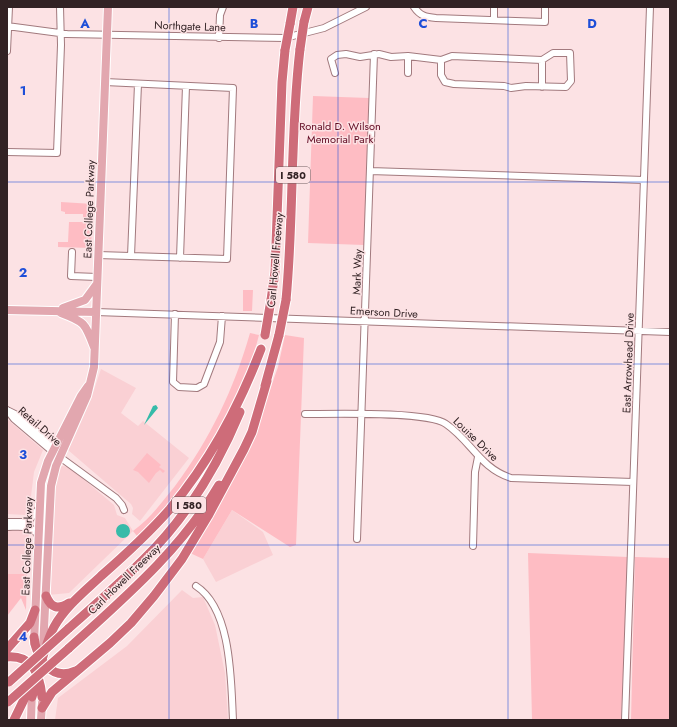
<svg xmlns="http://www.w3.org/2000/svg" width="677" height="727" font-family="Jost,sans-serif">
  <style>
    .built { fill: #fad0d4 }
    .green { fill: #febcc3 }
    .water { fill: #36bba9 }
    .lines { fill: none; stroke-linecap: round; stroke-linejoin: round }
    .minor-casing { stroke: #a27a7e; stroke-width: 8 }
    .major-casing { stroke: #fff; stroke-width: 10 }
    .highway-casing { stroke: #fff; stroke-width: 11 }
    .minor { stroke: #fff; stroke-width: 6 }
    .major { stroke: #e2a7af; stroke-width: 8 }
    .highway { stroke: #ce6c79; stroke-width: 9 }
    .highway-bridge-casing { stroke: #fff; stroke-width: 11; stroke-linecap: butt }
    .highway-bridge { stroke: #ce6c79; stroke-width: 9 }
    .grid { fill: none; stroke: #1d4ed8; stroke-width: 1; stroke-opacity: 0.55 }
    .labels { text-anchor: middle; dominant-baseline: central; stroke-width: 3; stroke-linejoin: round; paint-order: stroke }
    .shield { fill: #fce2e4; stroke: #6f5c5e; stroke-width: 1 }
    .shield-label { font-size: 10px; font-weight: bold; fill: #322224 }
    .street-label { font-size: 11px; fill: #322224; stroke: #fce2e4 }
    .park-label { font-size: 11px; fill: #5e0820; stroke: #fce2e4 }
    .grid-label { font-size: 13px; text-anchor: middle; font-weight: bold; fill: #1d4ed8; stroke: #fce2e4; stroke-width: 3; stroke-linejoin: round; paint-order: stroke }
  </style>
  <rect width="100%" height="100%" fill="#fce2e4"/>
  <path class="built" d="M101 369 136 388 121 413 138 426 143 421 189 458 140 521 132 514 133 508 131 504 68 450 92 396Z
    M7 419 43 450 34 472 29 512 26 515 7 514Z
    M62 466 69 467 114 505 117 515 125 518 133 531 69 593 48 595 53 492 59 468Z
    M232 510 263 532 273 555 216 582 203 559Z
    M7 529 29 531 27 574H7Z
    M182 590 193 598 203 597 215 625 225 673 228 720H55L58 698 127 646Z"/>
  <path class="green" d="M313 96 369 98 364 245 308 243Z
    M61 202 93 204 91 248 58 247V242H68L69 222H83V214H65V212L61 211Z
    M243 290H253L252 311H243Z
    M250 333 259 335C242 403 191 491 137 536L133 531C150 519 162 502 175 486 210 439 234 389 250 333Z
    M285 335 304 338 296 545 290 547 232 510 203 559 190 553 256 430 278 367Z
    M147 453 161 465 159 467 165 471 163 473 160 470 156 473 149 483 138 472 133 470Z
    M528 553 628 557 621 720H532Z
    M635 557 670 558V720H631Z
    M7 574H27L26 610 21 598 7 616Z"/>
  <path class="water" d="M153 406 156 405 158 408 144 425Z
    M116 531a7 7 0 1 1 14 0a7 7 0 1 1-14 0Z"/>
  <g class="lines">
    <defs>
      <path id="minor" d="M414 7C420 16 426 17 436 18L545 22V7
        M494 20V7
        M7 26 67 34 285 38 324 28 366 7
        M219 38 220 15 223 7
        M7 51 9 7
        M553 53H570L571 81 566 87 526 86 511 88 504 86 454 84 445 82 441 75V60L452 56 542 60Z
        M408 56V73
        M542 60V87
        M335 73 331 59 337 55 346 54 360 57 379 54 391 57 408 56 441 60
        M7 152 57 153 61 45 60 7
        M370 171 644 180
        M72 252 71 276 97 277
        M98 255 227 259 233 88 105 82
        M131 256 138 84
        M180 258 186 86
        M96 312 670 332
        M175 314 173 382 179 387 197 388 204 384 220 342 222 316
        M7 410 14 419 53 452 116 498 122 505 124 510
        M9 411 19 416 57 449
        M305 414C332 414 428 411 446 424 471 441 480 468 511 478L633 482
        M7 522H28L39 508
        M7 527C18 527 33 524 38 536
        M357 539 374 54
        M473 546 475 472 478 457
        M196 586C232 609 231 682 233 720
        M625 720 650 7"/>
      <path id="major" d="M63 308 85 300 96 285
        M7 310 96 312
        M61 313C85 322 85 323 94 347
        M34 643 41 483 48 461 81 396 88 386
        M43 649 51 486 56 466 87 396 94 367 108 7
        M31 720 32 690
        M41 720 42 703"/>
      <path id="highway" d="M304 22 308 7
        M290 24 293 7
        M271 300 275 272 282 82 285 50
        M286 300C294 217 290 133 300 49
        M265 386 279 335
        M46 596C51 608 58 610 69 603
        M68 629C94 606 120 583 144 559 186 518 218 465 240 412
        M34 637C36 657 51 682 75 671
        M7 649 30 623 35 610
        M68 649C123 599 181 550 219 485
        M7 657C33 655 40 675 42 697
        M32 697C39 674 43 648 54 627 65 607 84 592 101 576 125 555 149 533 170 509 210 461 239 407 261 349
        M42 708 52 692 110 643 131 623 154 596 182 559 208 516 244 449 252 432 267 381
        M14 720 30 687"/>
    </defs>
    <use href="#minor" class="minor-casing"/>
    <use href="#major" class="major-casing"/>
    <use href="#highway" class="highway-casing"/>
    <use href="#minor" class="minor"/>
    <use href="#major" class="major"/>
    <use href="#highway" class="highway"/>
    <defs>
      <path id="highway-bridge" d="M300 49 304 22
        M285 50 290 24
        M265 335 271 300
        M279 335 286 300
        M9 682 68 629
        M8 702 68 649"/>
    </defs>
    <use href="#highway-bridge" class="highway-bridge-casing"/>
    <use href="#highway-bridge" class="highway-bridge"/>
  </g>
  <path class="grid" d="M169 7V720M338 7V720M508 7V720M7 182H670M7 364H670M7 545H670"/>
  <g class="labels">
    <g class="shield">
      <rect x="276" y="167" width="34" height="16" rx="3"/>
      <rect x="172" y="497" width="34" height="16" rx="3"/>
    </g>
    <g class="shield-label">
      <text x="293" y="175">I 580</text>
      <text x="189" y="505">I 580</text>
    </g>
    <g class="street-label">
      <text transform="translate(190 26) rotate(2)">Northgate Lane</text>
      <text transform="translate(89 209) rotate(-88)">East College Parkway</text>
      <text transform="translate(275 260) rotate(-85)">Carl Howell Freeway</text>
      <text transform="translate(357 272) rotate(-88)">Mark Way</text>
      <text transform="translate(384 312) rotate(3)">Emerson Drive</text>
      <text transform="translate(628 363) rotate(-88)">East Arrowhead Drive</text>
      <text transform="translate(40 426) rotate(41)">Retail Drive</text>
      <text transform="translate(476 439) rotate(44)">Louise Drive</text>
      <text transform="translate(27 546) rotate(-88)">East College Parkway</text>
      <text transform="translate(124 579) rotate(-44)">Carl Howell Freeway</text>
    </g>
    <g class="park-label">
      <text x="340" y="126">Ronald D. Wilson<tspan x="340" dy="13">Memorial Park</tspan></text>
    </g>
  </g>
  <g class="grid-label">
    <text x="85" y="28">A</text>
    <text x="254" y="28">B</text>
    <text x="423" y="28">C</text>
    <text x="592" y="28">D</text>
    <text x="23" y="95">1</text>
    <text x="23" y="277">2</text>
    <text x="23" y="459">3</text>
    <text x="23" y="641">4</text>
  </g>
  <rect width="677" height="727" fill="none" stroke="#322224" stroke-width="16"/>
</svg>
